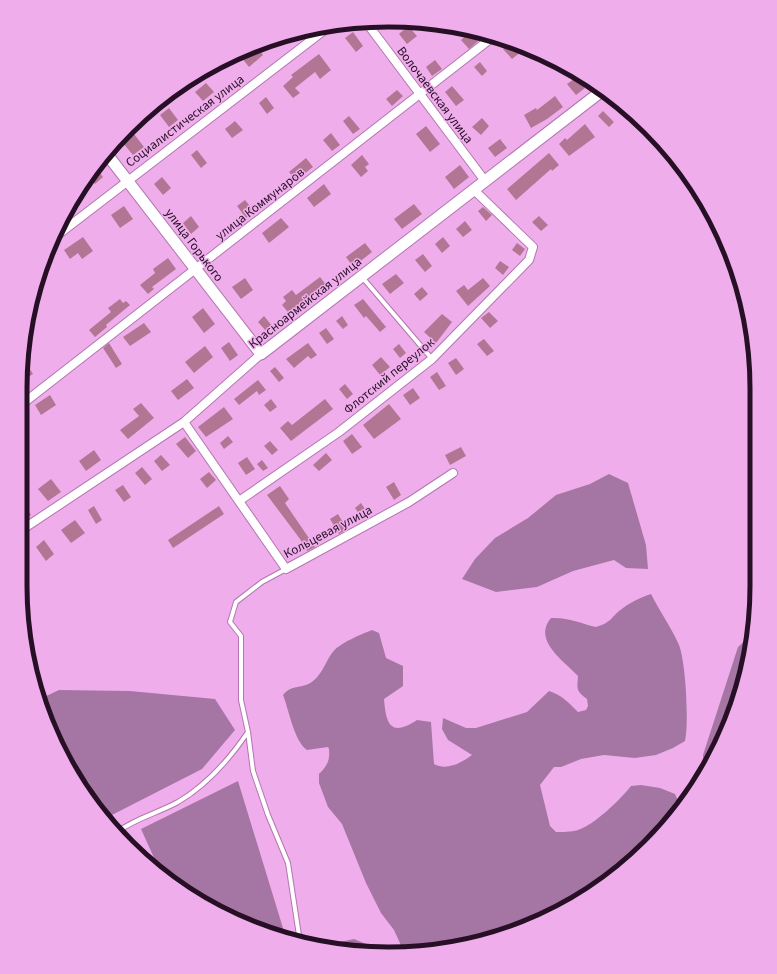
<svg xmlns="http://www.w3.org/2000/svg" width="777" height="974" font-family="'Source Sans 3',sans-serif">
  <style>
    .forest { fill: #a576a3 }
    .building { fill: #b27694 }
    .lines { fill: none; stroke-linecap: round; stroke-linejoin: round }
    .lane-casing { stroke: #b376b0; stroke-width: 6 }
    .street-casing { stroke: #b376b0; stroke-width: 10 }
    .secondary-casing { stroke: #b376b0; stroke-width: 13 }
    .lane { stroke: #fff; stroke-width: 4 }
    .street { stroke: #fff; stroke-width: 8 }
    .secondary { stroke: #fff; stroke-width: 11 }
    .labels { text-anchor: middle; dominant-baseline: central; stroke-width: 3; stroke-linejoin: round; paint-order: stroke }
    .street-label { font-size: 13px; fill: #270f26; stroke: #efaeeb }
    .rim { fill: none; stroke: #270f26; stroke-width: 5 }
  </style>
  <rect width="100%" height="100%" fill="#efaeeb"/>
  <path class="forest" d="M609 474 628 483 646 545 648 569 626 568 614 560 573 571 537 587 496 592 462 579 475 559 495 538 528 518 556 495 590 484Z
    M651 594C659 610 671 627 679 645 686 663 689 723 685 741L673 748 656 755 635 758 604 755 581 759 561 767H554L540 785 550 826 556 832C562 832 571 832 578 830 594 825 620 800 631 786L641 785 660 788 675 794 681 807 632 862 573 905 484 941 404 952 394 930 381 913 366 883 342 824 328 807 319 783V774C327 766 330 761 329 749L328 747 307 750C294 741 289 710 283 695 293 683 302 690 313 681 322 674 325 663 332 653 339 643 360 635 372 630L379 633 386 658 403 666V686L384 699C386 725 391 737 417 720L431 722 434 764C447 771 461 763 472 755L448 740 442 729 443 718 466 728H476L527 712 549 691C562 695 569 703 578 712L586 710 588 706 587 699C576 691 577 690 578 676 564 661 532 640 551 618 568 617 580 623 596 627 611 622 609 620 619 611 629 603 639 598 651 594Z
    M752 634 750 657 729 726 704 774 703 755 738 647Z
    M59 690 130 691 215 699 235 730 202 769 106 818 69 770 40 699Z
    M238 781 286 938 204 905 160 871 141 829Z
    M354 939 366 944 371 952 339 948 340 942Z"/>
  <path class="building" d="M408 26 417 36 407 44 399 34Z
    M353 32 363 46 356 52 345 38Z
    M470 32 478 41 469 49 461 40Z
    M510 43 518 45 522 51 512 59 503 49Z
    M256 46 263 55 249 67 241 57Z
    M319 54 331 70 320 79 315 72 295 88 300 93 293 98 283 86 293 77 291 75Z
    M435 60 442 69 432 76 426 67Z
    M480 62 487 71 482 76 474 67Z
    M577 77 585 88 576 95 567 84Z
    M206 83 214 92 203 101 195 92Z
    M452 86 464 100 456 106 445 92Z
    M397 90 403 96 392 106 386 99Z
    M555 96 563 107 547 119 531 128 524 115 536 108 537 110Z
    M266 97 274 108 267 114 259 103Z
    M169 108 178 120 169 127 160 115Z
    M603 111 614 122 609 127 598 116Z
    M349 116 360 129 353 134 343 121Z
    M482 118 489 126 481 135 472 127Z
    M235 121 243 130 232 138 225 129Z
    M585 124 595 137 569 156 559 144 565 138 567 140Z
    M426 126 440 144 430 152 416 134Z
    M331 133 340 145 332 151 323 140Z
    M134 134 144 147 133 155 123 143Z
    M500 139 507 148 495 157 488 148Z
    M197 150 207 163 201 168 191 155Z
    M549 153 559 165 552 171 551 169 516 200 507 189Z
    M362 155 369 164 365 167 368 171 361 177 351 165Z
    M306 158 313 167 296 180 289 172Z
    M460 165 469 177 454 189 445 177Z
    M96 168 103 177 95 184 90 176Z
    M162 177 171 188 163 195 154 184Z
    M324 184 331 194 314 207 307 198Z
    M245 200 254 211 246 218 237 206Z
    M414 204 422 214 402 229 394 219Z
    M124 206 133 219 120 228 111 215Z
    M483 207 492 215 486 221 478 211Z
    M191 216 199 227 191 234 183 223Z
    M539 216 548 225 541 231 532 222Z
    M281 218 289 227 269 243 262 233Z
    M465 221 472 230 463 237 456 229Z
    M83 237 93 251 82 259 78 253 70 259 64 250Z
    M443 237 450 246 442 253 435 244Z
    M365 243 372 252 353 267 346 257Z
    M517 243 525 249 520 256 512 250Z
    M423 254 432 266 425 272 415 260Z
    M168 258 176 269 152 287 154 289 148 294 140 285 155 273 153 269Z
    M500 261 509 267 503 275 495 268Z
    M396 274 404 283 390 294 382 284Z
    M320 277 327 286 315 295 314 293 294 311 292 309 288 312 282 305 286 301 283 297 292 290 296 295Z
    M245 278 253 290 241 299 232 287Z
    M483 278 490 286 468 306 456 291 464 285 468 290Z
    M422 287 428 294 420 301 414 294Z
    M120 299 123 303 126 301 130 305 106 325 107 327 95 337 89 330 111 312 108 308Z
    M363 299 386 327 380 332 366 316 364 318 354 305Z
    M203 308 215 324 204 333 192 317Z
    M489 312 498 321 490 328 481 318Z
    M442 314 452 322 436 343 424 332Z
    M264 316 273 327 267 332 258 322Z
    M342 316 348 325 343 329 336 321Z
    M144 323 151 332 130 346 123 337Z
    M326 328 334 339 327 344 319 333Z
    M484 339 494 351 487 356 477 344Z
    M229 342 238 355 230 361 221 348Z
    M109 343 122 364 116 368 103 348Z
    M308 343 317 355 311 359 308 356 294 368 286 359Z
    M399 344 406 353 400 358 393 349Z
    M205 346 213 357 194 373 185 362Z
    M381 357 390 367 380 375 372 365Z
    M456 358 464 369 456 375 448 363Z
    M28 366 33 374 23 380 21 376V370Z
    M275 367 284 378 279 382 270 371Z
    M437 372 446 386 439 390 430 377Z
    M187 379 194 388 178 400 171 391Z
    M258 380 266 390 259 395 257 391 239 405 234 399Z
    M345 384 353 394 347 399 339 389Z
    M413 388 420 398 410 405 403 395Z
    M50 395 56 405 41 415 35 405Z
    M271 399 277 407 270 412 264 405Z
    M325 399 333 409 291 441 280 428 288 421 292 425Z
    M141 403 154 418 128 439 120 430 139 416 133 409Z
    M389 404 401 419 374 439 363 425Z
    M224 407 233 419 206 437 198 427Z
    M352 434 362 447 352 454 343 441Z
    M228 436 233 442 224 449 220 443Z
    M185 437 196 451 188 458 176 444Z
    M270 441 278 450 272 455 264 446Z
    M461 447 466 456 450 465 445 455Z
    M94 450 101 460 86 471 79 461Z
    M326 453 332 460 319 471 313 465Z
    M161 455 170 465 162 471 154 461Z
    M247 457 255 469 246 475 238 463Z
    M262 460 268 468 263 471 257 464Z
    M142 467 152 479 145 485 135 473Z
    M209 472 216 480 207 488 200 479Z
    M51 479 61 492 48 501 38 489Z
    M394 482 401 495 394 500 386 487Z
    M123 485 131 497 124 502 115 490Z
    M280 486 289 499 285 503 315 547 307 551 300 539 267 495Z
    M361 503 368 514 362 518 355 508Z
    M25 505 31 515 20 522V508Z
    M94 506 102 520 96 524 88 510Z
    M219 506 224 514 173 548 168 540Z
    M338 514 347 529 339 534 330 519Z
    M75 520 85 533 71 543 61 530Z
    M20 539 28 556 20 560Z
    M44 540 54 554 46 561 36 547Z"/>
  <g class="lines">
    <defs>
      <path id="lane" d="M362 277 432 359
        M286 569 262 582 236 602 230 622 241 636V700L248 732 253 771 268 815 288 863 300 942
        M117 832C136 818 158 813 178 802 207 785 229 760 248 732"/>
      <path id="street" d="M366 22 485 181
        M55 237 331 25
        M21 405 494 36
        M184 422 286 569 409 502 453 473
        M239 501 339 432 432 359 529 260 533 247 474 190
        M20 531 184 422 261 354"/>
      <path id="secondary" d="M106 153 261 354 603 90"/>
    </defs>
    <use href="#lane" class="lane-casing"/>
    <use href="#street" class="street-casing"/>
    <use href="#secondary" class="secondary-casing"/>
    <use href="#lane" class="lane"/>
    <use href="#street" class="street"/>
    <use href="#secondary" class="secondary"/>
  </g>
  <g class="labels">
    <g class="street-label">
      <text transform="translate(435 95) rotate(53)">Волочаевская улица</text>
      <text transform="translate(185 121) rotate(-37)">Социалистическая улица</text>
      <text transform="translate(260 204) rotate(-38)">улица Коммунаров</text>
      <text transform="translate(194 245) rotate(53)">улица Горького</text>
      <text transform="translate(305 303) rotate(-38)">Красноармейская улица</text>
      <text transform="translate(389 376) rotate(-39)">Флотский переулок</text>
      <text transform="translate(328 532) rotate(-28)">Кольцевая улица</text>
    </g>
  </g>
  <path d="M0 0H777V974H0ZM388 27H389A361 361 0 0 1 750 388V586A361 361 0 0 1 389 947H388A361 361 0 0 1 27 586V388A361 361 0 0 1 388 27Z" fill="#efaeeb" fill-rule="evenodd"/>
  <path class="rim" d="M388 27H389A361 361 0 0 1 750 388V586A361 361 0 0 1 389 947H388A361 361 0 0 1 27 586V388A361 361 0 0 1 388 27Z"/>
</svg>
